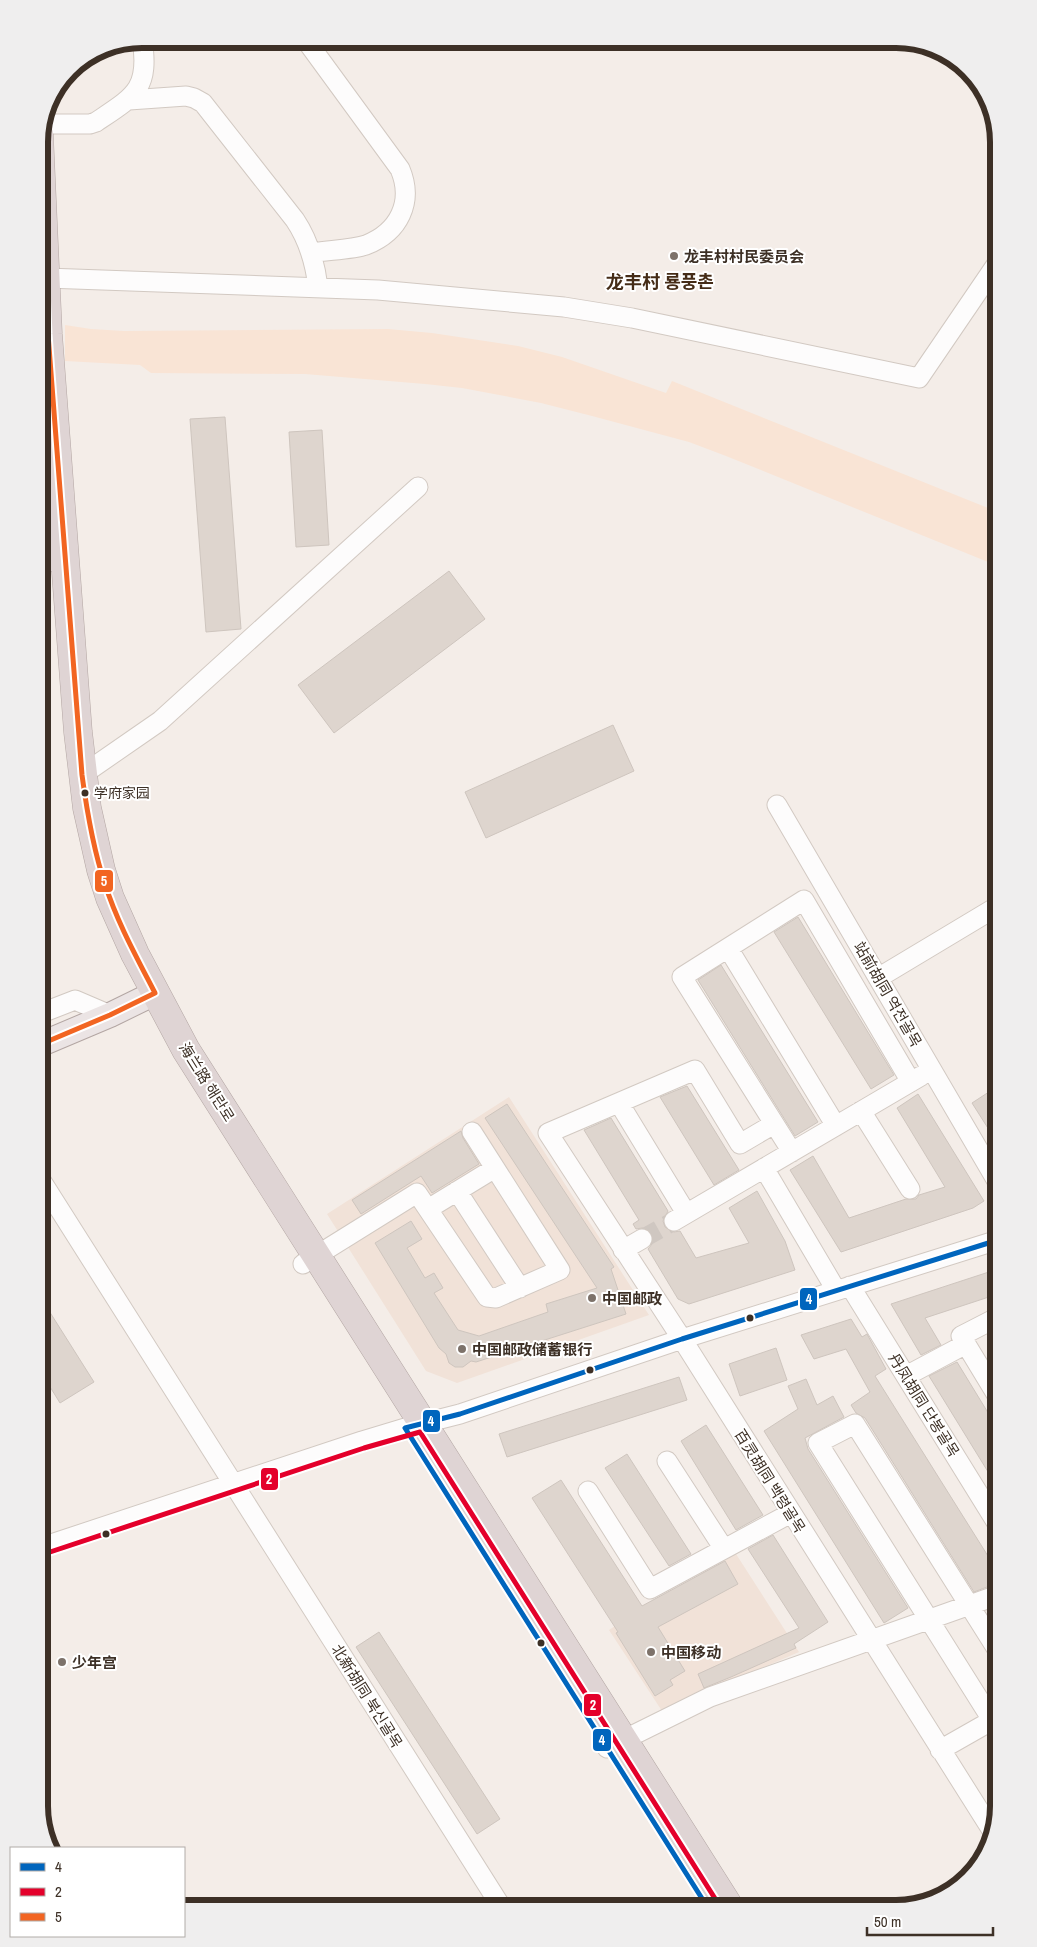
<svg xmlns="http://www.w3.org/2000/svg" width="1037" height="1947" font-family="'Archivo Narrow','Noto Sans SC','Noto Sans KR',sans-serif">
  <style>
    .commercial { fill: #f1e2d8 }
    .built { fill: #f9e4d5 }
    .building { fill: #ded5ce; stroke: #cec5be }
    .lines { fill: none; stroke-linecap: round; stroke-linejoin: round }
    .minor-tunnel { stroke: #cfc7c1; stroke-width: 19; stroke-dasharray: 19 9; stroke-linecap: butt }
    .minor-casing { stroke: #d2c9c2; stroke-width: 21 }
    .major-casing { stroke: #b3a6a3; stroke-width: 26 }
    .highway-casing { stroke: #b3a6a3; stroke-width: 29 }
    .minor { stroke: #fdfcfc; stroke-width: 19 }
    .major { stroke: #ebe4e4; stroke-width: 24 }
    .highway { stroke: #dfd4d4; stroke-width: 28 }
    .bus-1-casing { stroke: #fff; stroke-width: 9 }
    .bus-2-casing { stroke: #fff; stroke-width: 9 }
    .bus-3-casing { stroke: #fff; stroke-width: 9 }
    .bus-1 { stroke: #0065bd; stroke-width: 5 }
    .bus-2 { stroke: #e4002b; stroke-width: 5 }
    .bus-3 { stroke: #f26522; stroke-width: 5 }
    .poi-dot { fill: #7d726a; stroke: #fff; stroke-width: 2 }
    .bus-dot { fill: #3d3026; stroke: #fff; stroke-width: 2 }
    .labels { text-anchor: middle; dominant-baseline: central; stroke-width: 4; stroke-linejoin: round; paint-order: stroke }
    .bus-label { font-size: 14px; fill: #3d3026; stroke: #fff; text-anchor: start }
    .poi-label { font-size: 15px; font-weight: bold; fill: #3d3026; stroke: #fff; text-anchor: start }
    .street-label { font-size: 15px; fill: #3d3026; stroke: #fff }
    .quarter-label { font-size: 18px; font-weight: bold; fill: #452c17; stroke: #fff }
    .rim { fill: none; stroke: #3d3026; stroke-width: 6 }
    .line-badge { stroke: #fff; stroke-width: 2 }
    .badge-label { font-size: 14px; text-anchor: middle; font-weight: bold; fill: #fff }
  </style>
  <rect width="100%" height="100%" fill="#f4ede8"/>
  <path class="commercial" d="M509 1097 649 1315 457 1383 426 1371 327 1214Z
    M736 1554 799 1652 662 1711 609 1630 651 1602Z"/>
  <path class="built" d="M65 325 91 329 124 331 388 329 432 333 518 346 562 357 666 393 672 381 998 512V566L726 456 689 442 592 416 541 403 462 388 425 384 305 374 151 373 140 365 65 361Z"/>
  <path class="building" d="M225 417 241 629 206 632 190 419Z
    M322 430 329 545 296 547 289 432Z
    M449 571 485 619 334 733 298 685Z
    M613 725 634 771 486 838 465 792Z
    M798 917 894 1075 871 1089 774 932Z
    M721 965 818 1122 795 1136 698 980Z
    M687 1086 739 1170 714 1185 660 1097Z
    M998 1086V1144L972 1103Z
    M918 1094 984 1201 973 1208 841 1252 790 1170 813 1156 849 1218 906 1199H916L919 1195 945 1187 897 1108Z
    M507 1104 614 1267 611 1269 626 1314 476 1362 471 1361 463 1367H455L449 1363 446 1354 439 1348 375 1243 411 1221 422 1239 407 1248 425 1278 434 1273 443 1288 434 1293 458 1330 479 1336 548 1312 546 1304 597 1288 485 1118Z
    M611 1118 668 1211 663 1221 665 1227 674 1232 680 1231 696 1258 749 1243 729 1208 757 1191 785 1241 795 1270 689 1304 678 1299 648 1249 652 1244V1234L647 1229 642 1228 636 1229 633 1224 639 1220 584 1130Z
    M461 1131 463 1138 479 1164 432 1193 421 1176 361 1214 352 1200Z
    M998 1269V1294L925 1318 941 1345 921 1355 891 1304Z
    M39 1295 94 1382 60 1403 39 1369Z
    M851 1319 862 1337 867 1334 886 1369 875 1376 998 1572V1580L987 1587 974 1592 865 1418 856 1413 851 1405 870 1392 846 1349 814 1359 801 1335Z
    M776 1348 787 1380 740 1396 729 1364Z
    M957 1362 998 1429V1488L929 1376Z
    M679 1377 687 1400 507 1457 499 1434Z
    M806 1379 817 1405 833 1396 844 1417 805 1438 808 1449 908 1608 884 1623 764 1431 798 1409 788 1386Z
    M706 1425 763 1515 736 1530 681 1441Z
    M627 1454 691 1554 669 1566 605 1468Z
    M561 1480 642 1606 725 1561 738 1584 658 1627 685 1671 670 1680 673 1685 655 1696 616 1633 618 1632 532 1498Z
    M773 1535 828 1622 794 1644 796 1648 731 1677 704 1688 698 1674 799 1628 748 1549Z
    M379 1632 500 1819 477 1834 356 1647Z"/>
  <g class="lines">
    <path class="minor-tunnel" d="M642 1239 674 1221"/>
    <defs>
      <path id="minor" d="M305 39 400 169C414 202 399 232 366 245 351 250 327 250 311 253
        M129 100 186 96 194 98 203 103 295 220C309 241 315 262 318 287
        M42 124H90L96 122C135 96 150 89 142 39
        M46 278 378 290 564 307 632 318 919 378 998 262
        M82 775 160 721 418 487
        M777 805 998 1183
        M728 948 836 1126
        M878 978 998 906
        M39 1014 75 1000 110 1015
        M619 1103 686 1213
        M861 1111 910 1189
        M774 1124 740 1144 695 1070 548 1133 682 1339 991 1829
        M792 1152 682 977 804 900 911 1082
        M764 1168 836 1290
        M39 1177 502 1908
        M457 1191 520 1288
        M428 1209 495 1168
        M674 1221 921 1076
        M623 1250 642 1239
        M303 1264 417 1193 487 1297 496 1298 560 1270 472 1132
        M850 1286 998 1525
        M906 1376 966 1344
        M998 1397 961 1336 998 1317
        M667 1461 724 1549
        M588 1491 650 1589 791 1513
        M39 1548 362 1441 405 1428 460 1414 682 1339 998 1240
        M992 1720 818 1443 855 1424 998 1651
        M607 1748 710 1697 998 1595
        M940 1750 998 1717"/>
      <path id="major" d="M39 1045 110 1015 155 993"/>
      <path id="highway" d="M39 134 48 334 78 732 87 808 101 870 110 898 135 954 186 1050 730 1908
        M39 475 46 558"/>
    </defs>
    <use href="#minor" class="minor-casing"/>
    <use href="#major" class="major-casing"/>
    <use href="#highway" class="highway-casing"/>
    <use href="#minor" class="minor"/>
    <use href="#major" class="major"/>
    <use href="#highway" class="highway"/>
    <defs>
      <path id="bus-1" d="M708 1908 405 1428 460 1414 682 1339 998 1240"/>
      <path id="bus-2" d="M41 1555 364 1448 420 1432 721 1908"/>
      <path id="bus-3" d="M39 1045 110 1015 155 993C137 958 117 922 105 884 93 849 87 812 82 775L48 334 39 135"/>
    </defs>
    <use href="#bus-1" class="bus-1-casing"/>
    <use href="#bus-2" class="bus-2-casing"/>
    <use href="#bus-3" class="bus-3-casing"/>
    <use href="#bus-1" class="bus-1"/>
    <use href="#bus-2" class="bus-2"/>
    <use href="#bus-3" class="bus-3"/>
  </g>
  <g class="poi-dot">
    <circle cx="674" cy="256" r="5"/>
    <circle cx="592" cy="1298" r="5"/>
    <circle cx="462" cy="1349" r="5"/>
    <circle cx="651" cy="1652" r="5"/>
    <circle cx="62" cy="1662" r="5"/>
  </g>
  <g class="bus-dot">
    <circle cx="85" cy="793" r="4.5"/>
    <circle cx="750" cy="1318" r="4.5"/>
    <circle cx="590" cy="1370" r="4.5"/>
    <circle cx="106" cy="1534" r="4.5"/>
    <circle cx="541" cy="1643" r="4.5"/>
  </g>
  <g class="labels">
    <g class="bus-label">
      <text x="94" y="793">学府家园</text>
    </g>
    <g class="poi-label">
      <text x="684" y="256">龙丰村村民委员会</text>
      <text x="602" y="1298">中国邮政</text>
      <text x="472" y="1349">中国邮政储蓄银行</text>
      <text x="661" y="1652">中国移动</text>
      <text x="72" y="1662">少年宫</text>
    </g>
    <g class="street-label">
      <text transform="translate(888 994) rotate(60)">站前胡同 역전골목</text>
      <text transform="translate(207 1082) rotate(58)">海兰路 해란로</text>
      <text transform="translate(924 1405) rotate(58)">丹凤胡同 단봉골목</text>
      <text transform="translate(770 1481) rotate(58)">百灵胡同 백령골목</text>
      <text transform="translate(367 1696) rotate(58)">北新胡同 북신골목</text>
    </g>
    <g class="quarter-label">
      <text x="660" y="281">龙丰村 룡풍촌</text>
    </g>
  </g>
  <path d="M0 0H1037V1947H0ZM142 48H896A94 94 0 0 1 990 142V1806A94 94 0 0 1 896 1900H142A94 94 0 0 1 48 1806V142A94 94 0 0 1 142 48Z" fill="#efeeee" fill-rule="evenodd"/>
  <path class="rim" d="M142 48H896A94 94 0 0 1 990 142V1806A94 94 0 0 1 896 1900H142A94 94 0 0 1 48 1806V142A94 94 0 0 1 142 48Z"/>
  <g class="line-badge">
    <rect x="94" y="869" width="20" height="24" rx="5" fill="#f26522"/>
    <rect x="799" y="1287" width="19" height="24" rx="5" fill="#0065bd"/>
    <rect x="422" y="1409" width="19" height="24" rx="5" fill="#0065bd"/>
    <rect x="260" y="1467" width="19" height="24" rx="5" fill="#e4002b"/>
    <rect x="583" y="1693" width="19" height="24" rx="5" fill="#e4002b"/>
    <rect x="592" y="1728" width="20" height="24" rx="5" fill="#0065bd"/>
  </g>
  <g class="badge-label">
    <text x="104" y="886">5</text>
    <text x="809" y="1304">4</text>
    <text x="431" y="1426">4</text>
    <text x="269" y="1484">2</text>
    <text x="593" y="1710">2</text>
    <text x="602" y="1745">4</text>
  </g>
  <rect x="10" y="1847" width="175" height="90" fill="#ffffff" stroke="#b1aca8"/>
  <rect x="20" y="1863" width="25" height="8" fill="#0065bd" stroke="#b1aca8"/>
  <text x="55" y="1872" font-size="15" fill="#3d3026">4</text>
  <rect x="20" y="1888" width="25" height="8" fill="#e4002b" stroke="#b1aca8"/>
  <text x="55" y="1897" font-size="15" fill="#3d3026">2</text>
  <rect x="20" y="1913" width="25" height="8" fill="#f26522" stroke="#b1aca8"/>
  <text x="55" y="1922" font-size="15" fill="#3d3026">5</text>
  <path d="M867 1927v8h126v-8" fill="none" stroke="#3d3026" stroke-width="2.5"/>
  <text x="874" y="1927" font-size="15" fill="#3d3026" stroke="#ffffff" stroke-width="4" paint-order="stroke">50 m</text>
</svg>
